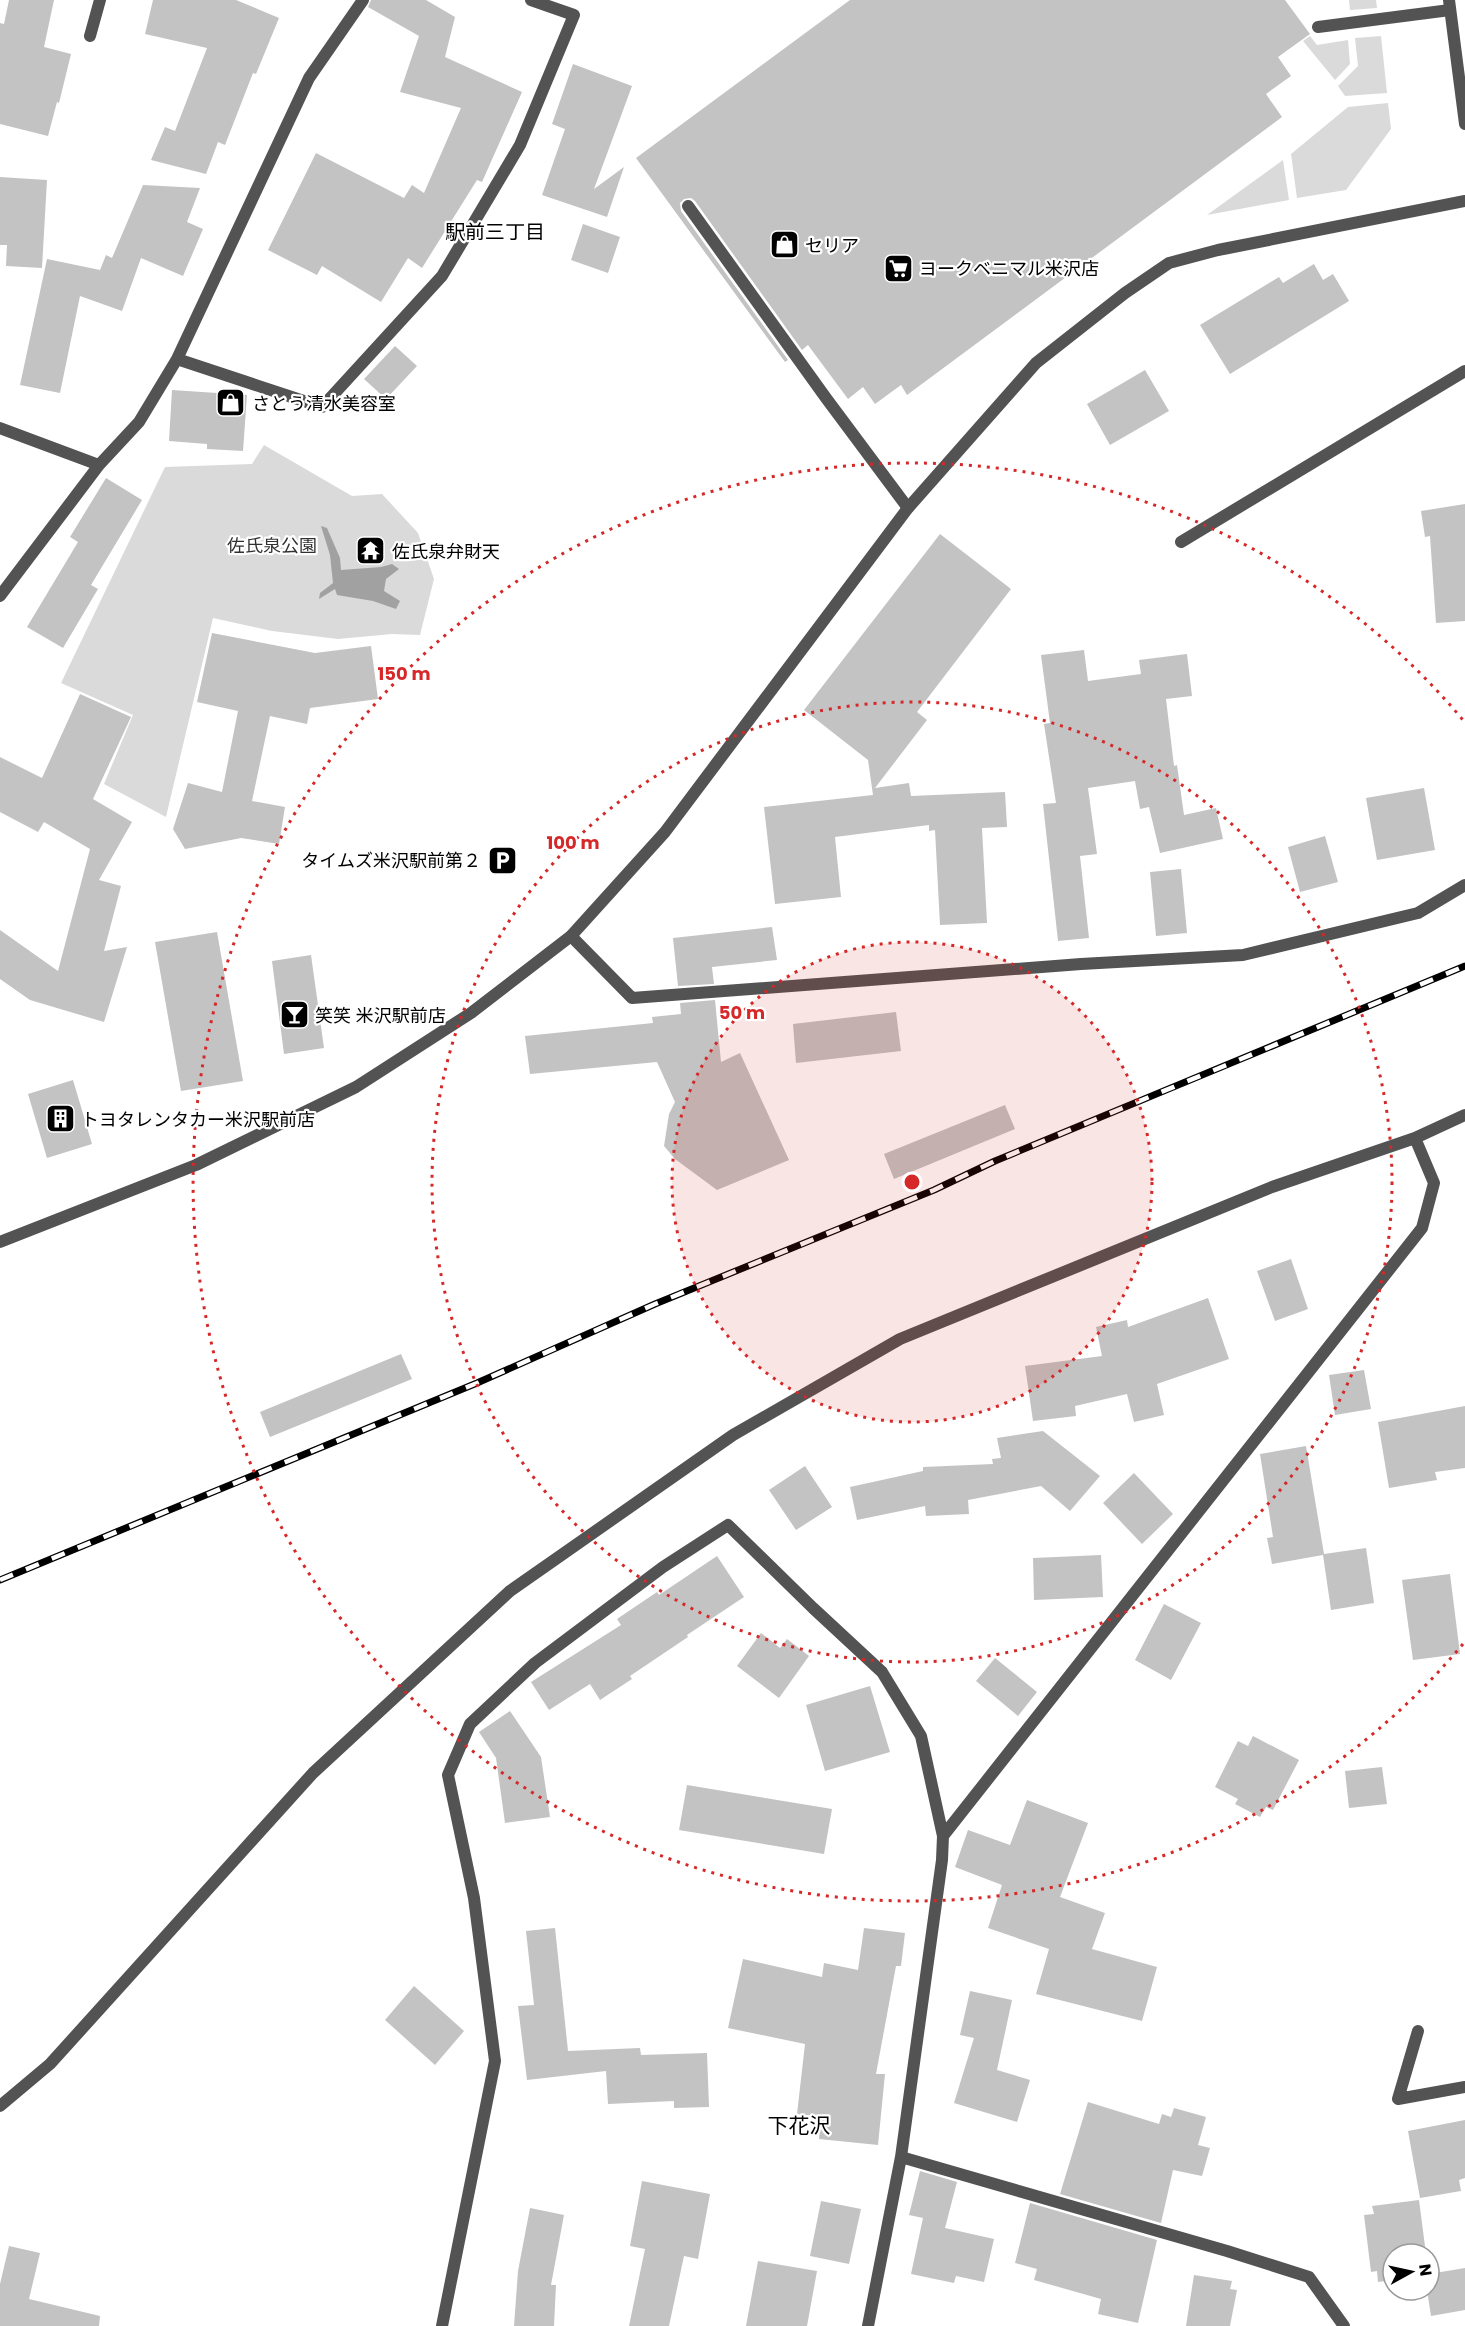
<svg xmlns="http://www.w3.org/2000/svg" width="1465" height="2326" font-family="Poppins,'Noto Sans JP',sans-serif">
  <style>
    .green { fill: #dadada }
    .water { fill: #a1a1a1 }
    .building { fill: #c3c3c3 }
    .lines { fill: none; stroke-linecap: round; stroke-linejoin: round }
    .service { stroke: #535353; stroke-width: 12 }
    .minor { stroke: #535353; stroke-width: 12 }
    .tertiary { stroke: #535353; stroke-width: 12 }
    .rail-casing { stroke: #000; stroke-width: 7 }
    .rail { stroke: #fff; stroke-width: 4.5; stroke-dasharray: 14; stroke-linecap: butt }
    .ring { fill: none; stroke: #d62828; stroke-width: 3; stroke-dasharray: 3 6 }
    .labels { text-anchor: middle; dominant-baseline: central; stroke-width: 4.5; stroke-linejoin: round; paint-order: stroke }
    .poi-label { font-size: 18px; fill: #000; stroke: #fff; text-anchor: start }
    .park-label { font-size: 18px; fill: #313131; stroke: #fff }
    .neighbourhood-label { font-size: 20px; fill: #000; stroke: #fff }
    .quarter-label { font-size: 21px; fill: #000; stroke: #fff }
    .centre { fill: #d62828; stroke: #fff; stroke-width: 3 }
    .ring-label { font-size: 18px; text-anchor: middle; font-weight: bold; fill: #d62828; stroke: #fff; stroke-width: 4.5; stroke-linejoin: round; paint-order: stroke }
  </style>
  <rect width="100%" height="100%" fill="#fff"/>
  <path class="green" d="M1349 0H1376L1377 8 1350 10Z
    M1310 36 1317 45 1348 40 1350 64 1335 80 1303 41Z
    M1381 36 1387 93 1345 96 1338 86 1358 66 1355 38Z
    M1388 103 1391 129 1346 190 1297 198 1291 154 1348 107Z
    M1283 160 1289 200 1207 215Z
    M264 445 352 496 382 494 418 533 434 579 420 635 392 634 338 639 272 631 213 618 166 817 104 784 133 715 61 683 165 467 252 464Z"/>
  <path class="water" d="M321 526 327 528 340 558 341 570 381 567 392 564 399 569 386 579 384 591 400 601 396 609 373 601 337 595 335 589 319 599 320 593 333 583 330 555Z"/>
  <path class="building" d="M9 0H54L44 47 71 54 59 103 57 102 48 136 0 124V23L4 24Z
    M153 0H236L279 18 256 74 253 73 225 145 218 142 206 174 151 160 165 127 175 131 207 48 145 34Z
    M371 0H426L455 17 445 57 522 92 482 182 477 180 422 268 408 258 381 302 322 266 317 275 268 250 316 153 404 198 412 185 424 193 461 108 400 92 419 36 368 7Z
    M850 0H1285L1310 34 1278 57 1291 76 1266 94 1282 117 907 395 901 385 875 404 863 387 848 399 808 345 802 350 695 201 691 198 684 199 680 203 681 211 788 360 785 362 636 158Z
    M573 64 632 86 594 189 624 167 607 217 542 195 565 129 552 124Z
    M0 177 47 180 42 268 6 266 7 245H0Z
    M143 185 200 188 187 222 203 229 183 276 141 258 122 311 80 296 60 393 20 385 47 259 100 270 106 255 112 258Z
    M583 224 620 237 608 273 571 260Z
    M1314 264 1323 280 1333 274 1349 301 1230 374 1200 325 1279 277 1283 283Z
    M395 346 417 366 386 399 364 379Z
    M1145 370 1169 411 1110 445 1087 404Z
    M172 390 247 395 243 451 207 449V444L169 441Z
    M106 478 142 500 91 585 98 589 63 648 27 627 78 542 70 537Z
    M1465 504V621L1436 623 1430 536 1425 537 1421 511Z
    M940 534 1011 589 917 712 927 720 875 788 909 783 911 796 1005 792 1007 827 982 828 987 923 940 925 935 830 929 831V825L835 837 841 897 775 904 764 807 873 795 868 760 804 710Z
    M212 633 315 653 371 646 378 699 310 708 307 724 270 716 252 801 285 807 279 844 241 838 185 849 173 829 188 783 222 792 238 711 197 702Z
    M1084 650 1088 681 1141 674 1139 660 1187 654 1192 696 1166 699 1174 766 1177 765 1184 815 1216 808 1223 839 1160 853 1149 807 1140 809 1135 781 1088 788 1097 854 1080 856 1089 938 1058 941 1043 804 1056 803 1044 724 1050 723 1041 655Z
    M80 694 131 717 93 799 132 822 99 880 121 886 104 951 127 947 104 1022 30 1000 0 979V930L58 971 90 849 44 822 38 832 0 812V757L42 778Z
    M1424 788 1435 850 1377 860 1366 798Z
    M1325 836 1338 882 1300 892 1288 847Z
    M1181 869 1187 933 1156 936 1150 872Z
    M772 927 777 960 712 967 714 984 678 986 673 938Z
    M217 932 243 1081 181 1091 155 942Z
    M311 955 324 1048 284 1054 272 961Z
    M715 1000 721 1062 740 1053 789 1160 717 1190 675 1159 664 1146 669 1114 675 1102 657 1062 530 1074 525 1036 653 1023 652 1017 681 1014 680 1003Z
    M896 1012 901 1051 796 1063 793 1024Z
    M73 1080 92 1144 47 1158 28 1094Z
    M1005 1105 1015 1129 894 1179 884 1154Z
    M1291 1259 1308 1309 1275 1321 1257 1271Z
    M1208 1298 1229 1359 1157 1384 1164 1415 1134 1422 1127 1394 1075 1406 1076 1416 1033 1421 1025 1366 1102 1356 1096 1327 1127 1320 1128 1327Z
    M401 1354 412 1379 270 1437 260 1412Z
    M1364 1370 1371 1409 1335 1415 1329 1375Z
    M1465 1406V1468L1435 1472 1437 1480 1389 1488 1378 1422Z
    M1043 1431 1100 1476 1070 1511 1041 1486 968 1500 969 1514 926 1516 925 1506 857 1520 850 1487 923 1471V1467L993 1464 992 1459 1001 1458 997 1438Z
    M1306 1446 1324 1554 1366 1548 1374 1603 1331 1610 1323 1555 1272 1564 1267 1538 1273 1537 1260 1454Z
    M805 1466 832 1507 796 1530 769 1490Z
    M1134 1473 1173 1514 1142 1544 1103 1503Z
    M1101 1555 1103 1597 1034 1600 1033 1558Z
    M717 1556 744 1597 687 1635 688 1637 630 1676 632 1679 600 1700 590 1684 549 1710 531 1682 621 1625 617 1619 657 1592 659 1595Z
    M1450 1574 1460 1654 1413 1660 1402 1580Z
    M1164 1604 1201 1623 1171 1680 1135 1660Z
    M761 1633 780 1648 787 1639 809 1656 779 1698 737 1666Z
    M995 1658 1037 1692 1018 1716 976 1681Z
    M870 1686 890 1752 825 1771 806 1705Z
    M510 1711 541 1757 550 1817 505 1823 496 1758 479 1732Z
    M1253 1736 1299 1760 1273 1810 1266 1807 1260 1817 1235 1804 1238 1799 1215 1787 1238 1741 1248 1746Z
    M1382 1767 1387 1804 1349 1808 1345 1771Z
    M687 1785 832 1809 824 1854 679 1830Z
    M1027 1800 1088 1823 1060 1897 1105 1913 1092 1949 1157 1967 1142 2021 1036 1994 1049 1949 988 1928 1002 1885 955 1867 968 1830 1010 1845Z
    M555 1928 568 2051 640 2048 641 2055 707 2053 709 2107 674 2108V2101L608 2104 606 2071 527 2080 518 2006 534 2005 526 1931Z
    M864 1928 905 1933 901 1966H896L876 2074H885L878 2145 819 2139 821 2117 797 2114 805 2044 728 2028 743 1959 822 1977 824 1963 858 1970Z
    M414 1986 464 2031 435 2065 385 2020Z
    M970 1991 1012 2000 997 2070 1030 2080 1017 2122 954 2103 974 2038 960 2035Z
    M1088 2102 1159 2124 1162 2114 1171 2117 1174 2108 1206 2117 1198 2145 1210 2148 1202 2176 1173 2170 1161 2223 1060 2194Z
    M1465 2120V2178L1459 2180 1461 2191 1420 2198 1408 2131Z
    M920 2171 957 2182 945 2228 994 2239 984 2282 956 2276 954 2283 911 2274 923 2218 909 2215Z
    M642 2181 710 2194 698 2259 684 2256 669 2326H629L645 2249 630 2246Z
    M1419 2200 1426 2254H1393V2280L1378 2282 1377 2271 1371 2272 1364 2215 1374 2214 1372 2206Z
    M821 2201 861 2209 849 2264 810 2256Z
    M1030 2203 1157 2240 1138 2323 1098 2314 1101 2299 1034 2280 1037 2269 1015 2263Z
    M530 2208 564 2215 551 2285H556L554 2326H514L518 2271Z
    M9 2246 40 2253 29 2299 100 2316 99 2326H0V2284Z
    M758 2261 817 2271 807 2326H746Z
    M1465 2268V2310L1431 2316 1427 2290H1429V2274Z
    M1194 2275 1232 2281 1230 2289 1237 2290 1230 2326H1186Z"/>
  <g class="lines">
    <path class="service" d="M1318 27 1450 10
      M688 206 826 398 908 508"/>
    <path class="minor" d="M1449 0 1465 124
      M90 36 100 0
      M177 359 322 407 442 276 520 145 574 15 531 0
      M0 428 99 465
      M1181 542 1465 371
      M0 596 99 465 139 422 177 359 309 78 363 0
      M571 936 632 998 1081 964 1243 955 1418 913 1465 885
      M943 1836 1422 1228 1434 1183 1415 1138
      M1418 2031 1398 2099 1465 2087
      M0 2106 50 2064 313 1773 510 1591 733 1435 900 1339 1272 1187 1415 1138 1465 1115
      M901 2157 1227 2251 1309 2277 1344 2326
      M442 2326 495 2061 474 1898 448 1775 470 1724 535 1663 663 1567 728 1525 813 1608 882 1672 921 1736 943 1836 942 1860 901 2157 868 2326"/>
    <path class="tertiary" d="M0 1242 196 1165 356 1087 471 1013 571 936 665 832 908 508 1036 363 1125 293 1169 263 1218 250 1465 201"/>
    <defs>
      <path id="rail" d="M0 1580 477 1383 655 1304 934 1190 995 1161 1465 966"/>
    </defs>
    <use href="#rail" class="rail-casing"/>
    <use href="#rail" class="rail"/>
  </g>
  <circle cx="912" cy="1182" r="240" fill="#d62828" fill-opacity=".12"/>
  <g class="ring">
    <circle cx="912" cy="1182" r="240"/>
    <circle cx="912" cy="1182" r="480"/>
    <path d="M1463 1644A719 719 0 1 1 1463 720"/>
  </g>
  <defs>
    <symbol id="shop-square" viewBox="-11 -11 22 22"><rect x="-9" y="-9" width="18" height="18" rx="4" fill="#000" stroke="#fff"/><path d="M-5-2.5h2.3a2.7 3.5 0 0 1 5.4 0H5L5.5 6h-11ZM-1.5-2.5h3a1.5 2.3 0 0 0-3 0Z" fill="#fff"/></symbol>
    <symbol id="supermarket-square" viewBox="-11 -11 22 22"><rect x="-9" y="-9" width="18" height="18" rx="4" fill="#000" stroke="#fff"/><path d="M-6-5.5h2.5l.6 2H6L4.5 2H-2.5L-4.4-4H-6ZM-1.5 3.2a1.3 1.3 0 1 0 .1 0ZM3 3.2a1.3 1.3 0 1 0 .1 0Z" fill="#fff"/></symbol>
    <symbol id="temple-square" viewBox="-11 -11 22 22"><rect x="-9" y="-9" width="18" height="18" rx="4" fill="#000" stroke="#fff"/><path d="M0-6L5-2H3V0L6.5 2.5H4V6H1.5V3h-3V6H-4V2.5H-6.5L-3 0V-2H-5Z" fill="#fff"/></symbol>
    <symbol id="parking-square" viewBox="-11 -11 22 22"><rect x="-9" y="-9" width="18" height="18" rx="4" fill="#000" stroke="#fff"/><path d="M-3.5-5.5H1a3.5 3.5 0 0 1 0 7H-1V5.5H-3.5ZM-1-3.4V-.6H.8a1.4 1.4 0 0 0 0-2.8Z" fill="#fff"/></symbol>
    <symbol id="bar-square" viewBox="-11 -11 22 22"><rect x="-9" y="-9" width="18" height="18" rx="4" fill="#000" stroke="#fff"/><path d="M-6-5H6L.8 .8V4.5H3.5V6h-7V4.5H-.8V.8Z" fill="#fff"/></symbol>
    <symbol id="building-square" viewBox="-11 -11 22 22"><rect x="-9" y="-9" width="18" height="18" rx="4" fill="#000" stroke="#fff"/><path d="M-4-6H4V6H1V3H-1V6H-4ZM-2.5-4.3h1.7v1.8h-1.7ZM.8-4.3h1.7v1.8H.8ZM-2.5-1h1.7V.8h-1.7ZM.8-1h1.7V.8H.8Z" fill="#fff"/></symbol>
  </defs>
  <g fill-rule="evenodd">
    <use href="#shop-square" x="768" y="228" width="33" height="33"/>
    <use href="#supermarket-square" x="882" y="252" width="33" height="33"/>
    <use href="#shop-square" x="214" y="386" width="33" height="33"/>
    <use href="#temple-square" x="354" y="534" width="33" height="33"/>
    <use href="#parking-square" x="486" y="844" width="33" height="33"/>
    <use href="#bar-square" x="278" y="998" width="33" height="33"/>
    <use href="#building-square" x="44" y="1102" width="33" height="33"/>
  </g>
  <g class="labels">
    <g class="poi-label">
      <text x="805" y="245">セリア</text>
      <text x="919" y="268">ヨークベニマル米沢店</text>
      <text x="252" y="403">さとう清水美容室</text>
      <text x="392" y="551">佐氏泉弁財天</text>
      <text x="481" y="860" text-anchor="end">タイムズ米沢駅前第２</text>
      <text x="315" y="1015">笑笑 米沢駅前店</text>
      <text x="81" y="1119">トヨタレンタカー米沢駅前店</text>
    </g>
    <g class="park-label">
      <text x="272" y="545">佐氏泉公園</text>
    </g>
    <g class="neighbourhood-label">
      <text x="495" y="232">駅前三丁目</text>
    </g>
    <g class="quarter-label">
      <text x="799" y="2125">下花沢</text>
    </g>
  </g>
  <circle cx="912" cy="1182" r="9" class="centre"/>
  <g class="ring-label">
    <text x="404" y="680">150 m</text>
    <text x="573" y="849">100 m</text>
    <text x="742" y="1019">50 m</text>
  </g>
  <g transform="translate(1411 2272) rotate(82)"><circle r="28" fill="#ffffff" stroke="#999999" stroke-width="1.5"/>
  <path d="M0-4.5L10 22L0 15L-10 22Z" fill="#000000"/>
  <text y="-9" font-size="16" font-weight="bold" text-anchor="middle" fill="#000000">N</text>
  </g>
</svg>
